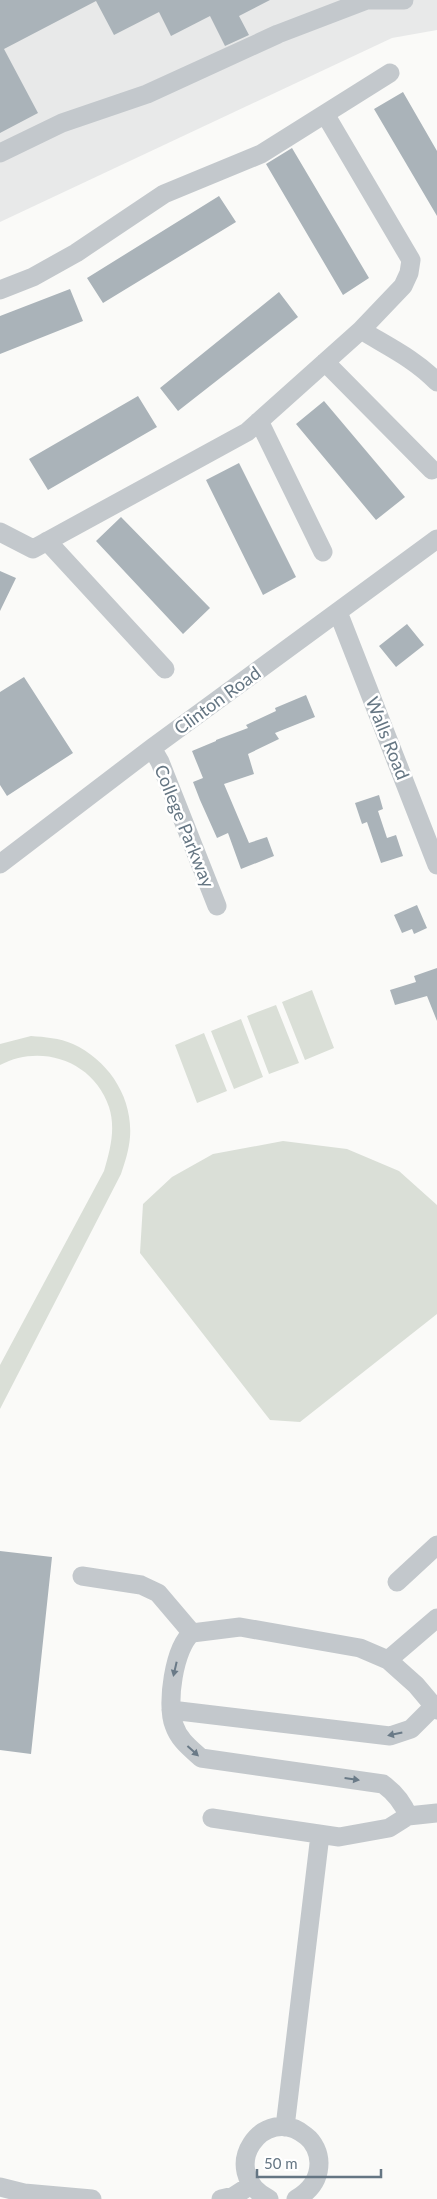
<svg xmlns="http://www.w3.org/2000/svg" width="437" height="2199" font-family="Lato,sans-serif">
  <style>
    .built { fill: #e8e9e9 }
    .green { fill: #dadfd7 }
    .building { fill: #aab3b9 }
    .lines { fill: none; stroke-linecap: round; stroke-linejoin: round }
    .minor { stroke: #c3c8cc; stroke-width: 19 }
    .oneway { fill: #6a7a87 }
    .labels { text-anchor: middle; dominant-baseline: central; stroke-width: 5; stroke-linejoin: round; paint-order: stroke }
    .street-label { font-size: 18px; fill: #657683; stroke: #fff }
  </style>
  <rect width="100%" height="100%" fill="#fafaf8"/>
  <path class="built" d="M0 0H437V30L392 38 0 222Z"/>
  <path class="green" d="M312 990 334 1048 305 1060 282 1002Z
    M276 1005 299 1063 269 1074 247 1016Z
    M241 1019 263 1077 234 1089 211 1031Z
    M204 1033 227 1091 197 1103 175 1045Z
    M31 1036C45 1037 59 1038 73 1044 108 1060 133 1097 130 1137 129 1150 125 1162 121 1174L0 1409V1365L104 1171C110 1150 116 1129 109 1107 94 1061 41 1043 0 1065V1044Z
    M283 1141 347 1149 399 1171 437 1205V1314L300 1422 270 1420 140 1253 143 1204 172 1177 213 1154Z"/>
  <path class="building" d="M0 0H270L239 16 249 35 225 46 210 16 171 36 159 12 114 35 96 1 4 49 38 113 0 133Z
    M403 92 437 151V216L374 109Z
    M292 148 369 278 343 295 266 164Z
    M219 196 236 222 103 303 87 278Z
    M70 289 83 321 0 354V316Z
    M279 292 298 317 178 411 160 388Z
    M138 396 157 427 48 490 29 459Z
    M324 401 405 497 376 520 296 424Z
    M239 463 296 577 263 595 206 480Z
    M121 517 210 608 183 634 96 541Z
    M0 571 16 578 0 611Z
    M407 624 424 645 396 667 379 646Z
    M24 677 73 753 7 796 0 785V692Z
    M306 695 315 717 275 733 279 739 248 754 254 774 224 784 249 843 267 837 274 856 241 869 228 833 217 838 200 800 193 782 203 778 192 751 216 741V740L248 728 246 725 276 711 275 708Z
    M379 795 383 809 378 811 387 838 396 835 403 856 381 863 367 822 362 824 355 803Z
    M417 905 427 928 414 934 412 929 402 933 394 915Z
    M437 968V1021L427 996 395 1005 390 990 416 982 414 976Z
    M0 1551 52 1557 31 1754 0 1750Z"/>
  <g class="lines">
    <path class="minor" d="M0 153 62 123 147 94 278 34 367 0H404
      M0 290 33 277 76 253 164 194 261 154 390 73
      M361 330C387 346 415 359 437 382
      M325 362 432 470
      M259 421 323 552
      M0 532 33 549 247 432 361 330 403 286 409 273 411 260 325 114
      M47 541 165 669
      M338 612 437 865
      M152 748 160 762 217 906
      M0 864 152 748 437 539
      M82 1576 141 1585 158 1593 192 1633 240 1627 360 1648 388 1660 416 1685 437 1710
      M397 1582 437 1545
      M192 1633C174 1647 166 1705 174 1725 179 1740 190 1748 201 1758L383 1784C395 1793 403 1802 408 1816
      M388 1660 437 1618
      M171 1710 390 1736 411 1729 434 1706
      M212 1818 339 1837 389 1828 408 1816 437 1813
      M285 2127 320 1835
      M0 2187 24 2193 92 2199
      M221 2199 234 2196 251 2185
      M269 2199C215 2171 264 2101 306 2136 314 2142 319 2153 319 2163 319 2180 310 2191 296 2199"/>
  </g>
  <defs><path id="oneway-solid" d="M-6-.8H1V-3.2L6.5 0L1 3.2V.8H-6Z" transform="scale(1.25)"/></defs>
  <g class="oneway">
    <use href="#oneway-solid" transform="translate(175 1669) rotate(103)"/>
    <use href="#oneway-solid" transform="translate(395 1734) rotate(168)"/>
    <use href="#oneway-solid" transform="translate(193 1751) rotate(42)"/>
    <use href="#oneway-solid" transform="translate(352 1779) rotate(8)"/>
  </g>
  <g class="labels">
    <g class="street-label">
      <text transform="translate(217 700) rotate(-36)">Clinton Road</text>
      <text transform="translate(388 738) rotate(68)">Walls Road</text>
      <text transform="translate(185 826) rotate(68)">College Parkway</text>
    </g>
  </g>
  <path d="M257 2169v8h124v-8" fill="none" stroke="#657683" stroke-width="2.5"/>
  <text x="264" y="2169" font-size="15" fill="#657683" stroke="#ffffff" stroke-width="4" paint-order="stroke">50 m</text>
</svg>
